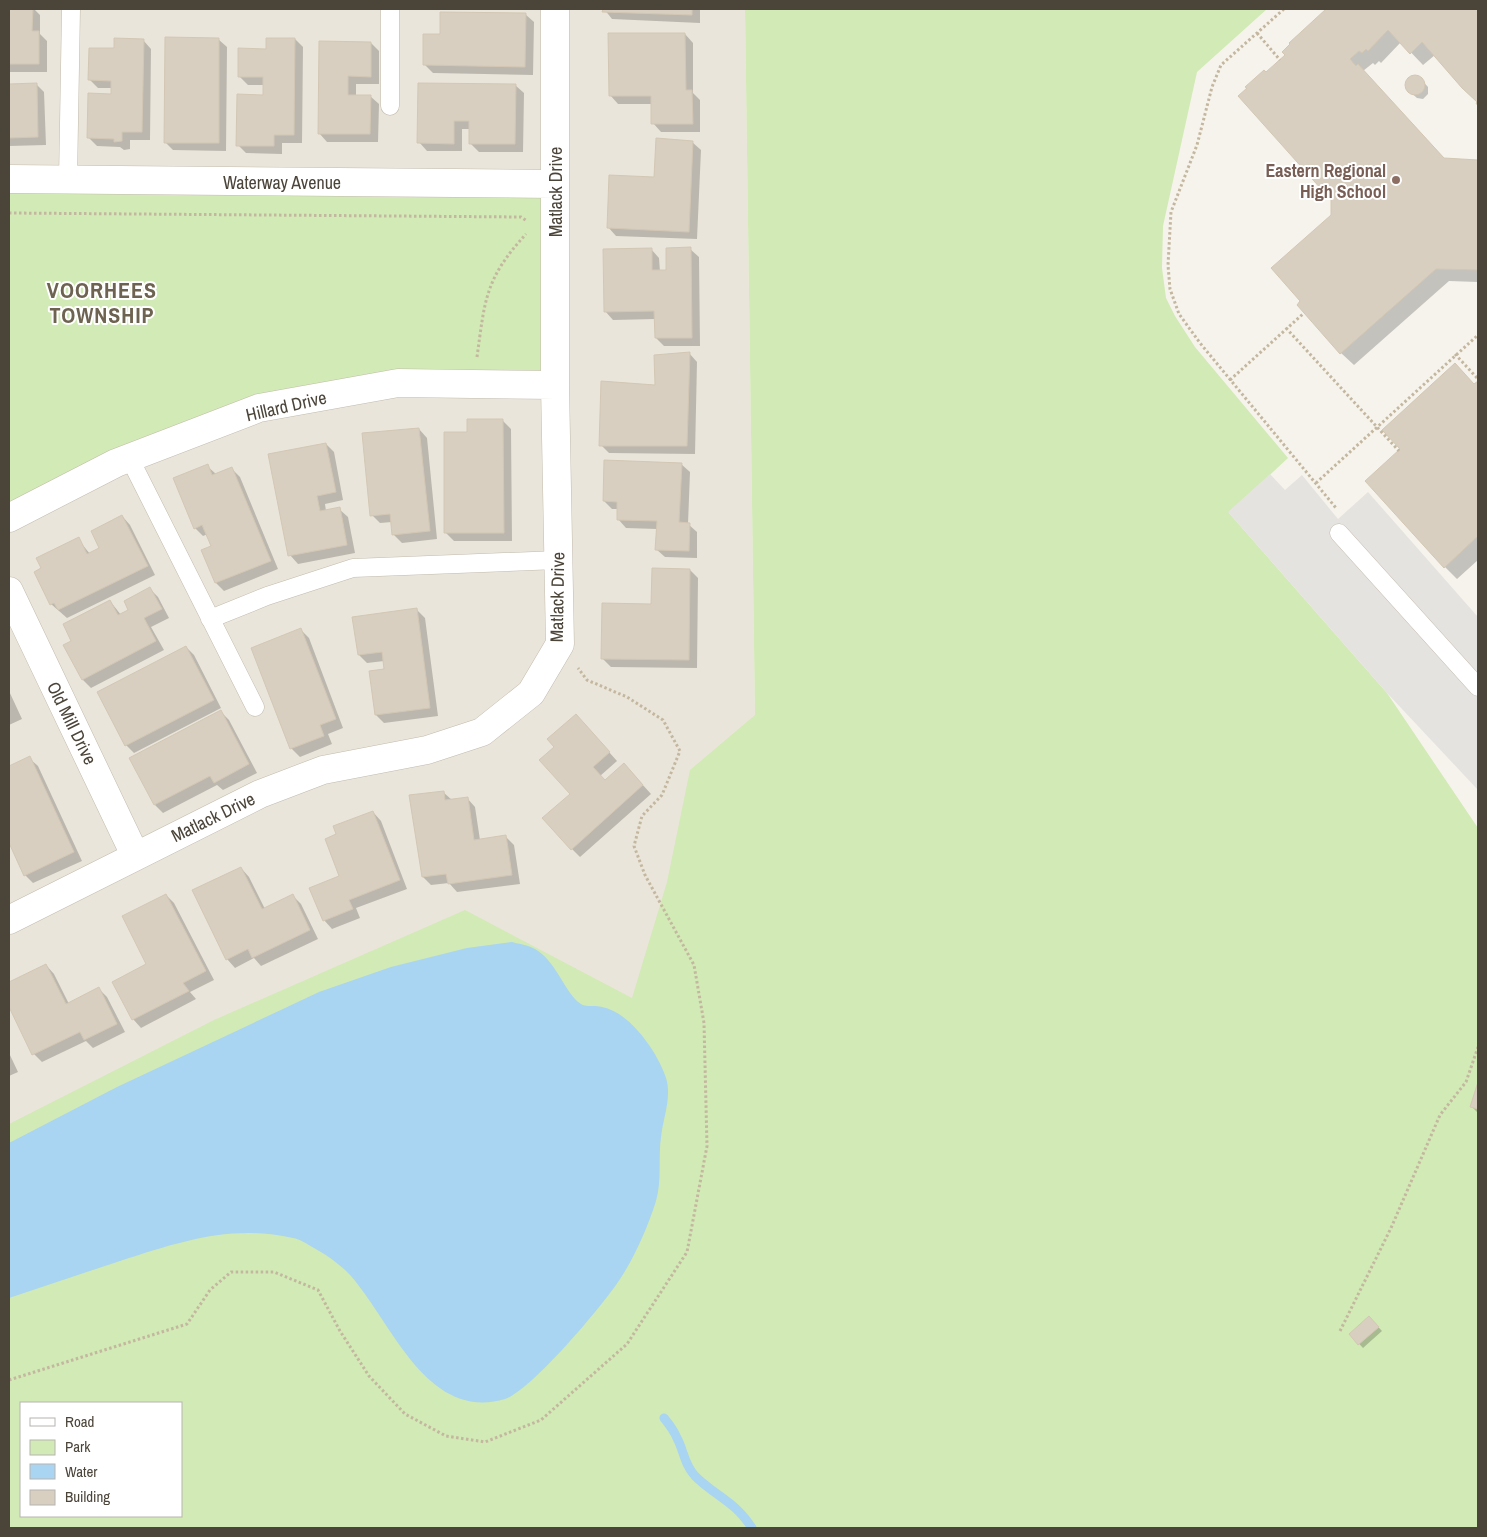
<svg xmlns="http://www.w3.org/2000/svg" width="1487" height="1537" font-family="'Archivo Narrow',sans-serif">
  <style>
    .residential { fill: #eae5da; fill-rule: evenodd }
    .green { fill: #d2eab5; fill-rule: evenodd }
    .parking { fill: #e5e3e0 }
    .water { fill: #a9d4f2 }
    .shadow { fill: #0003 }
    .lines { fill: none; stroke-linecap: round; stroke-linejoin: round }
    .stream { stroke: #a9d4f2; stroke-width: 9 }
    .building { fill: #d8cfc1; stroke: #d3c7b4 }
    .service-casing { stroke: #c2bbae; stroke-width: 19 }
    .minor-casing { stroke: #c2bbae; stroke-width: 29 }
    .path { stroke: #c4b79f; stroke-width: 3; stroke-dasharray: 2.5 2.5; stroke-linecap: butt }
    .service { stroke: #fff; stroke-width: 18 }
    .minor { stroke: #fff; stroke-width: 28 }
    .education-dot { fill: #8d6e63; stroke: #fff; stroke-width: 2 }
    .labels { text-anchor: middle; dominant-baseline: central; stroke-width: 4; stroke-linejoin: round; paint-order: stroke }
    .education-label { font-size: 18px; font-weight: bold; fill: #785e54; stroke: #fff; text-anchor: end }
    .street-label { font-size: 18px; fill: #4b4439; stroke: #fff }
    .district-label { font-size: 22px; font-weight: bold; letter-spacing: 1px; fill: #6e6250; stroke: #fff }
  </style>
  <rect width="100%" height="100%" fill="#f6f3ec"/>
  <path class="residential" d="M9 9H745L755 715 849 1528H9ZM21 1403H181V1516H21Z"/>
  <path class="green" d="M745 9H1267L1197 72 1163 226 1162 268 1166 298 1175 316 1195 347 1288 458 1229 513 1387 693 1478 828V1528H9V1124L214 1020 465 910 632 998 667 882 690 770 755 715ZM21 1403H181V1516H21Z
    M9 179 555 184V385L398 383 259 408 9 518Z"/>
  <path class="parking" d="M1270 474 1285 490 1302 475 1338 519 1368 492 1478 617V790L1387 693 1228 512Z"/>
  <path class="water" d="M512 942C519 944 528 945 535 949 554 960 561 983 575 999 585 1010 590 1004 602 1007 630 1012 658 1053 666 1078 672 1097 663 1118 661 1137 658 1157 662 1181 656 1201 648 1226 636 1254 622 1276 606 1302 531 1391 505 1399 427 1422 392 1323 351 1276 341 1265 327 1255 314 1248 307 1244 300 1239 293 1238 231 1224 179 1242 120 1261 83 1273 46 1286 9 1298V1143L117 1087 319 992 391 967 467 948Z"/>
  <path class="shadow" d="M9 9H34L40 15V34L47 41V72H9Z
    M604 9H700V23L612 19Z
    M1328 9H1478V103L1435 55 1423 65 1401 42 1381 63 1379 61 1375 65 1373 63 1363 71 1445 160 1478 161V282L1449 281 1354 365 1341 353 1302 302 1332 216V200L1266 74 1287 55 1292 44 1290 43Z
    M525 14 534 22 533 75 433 73 425 65Z
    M685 34 693 43V93L700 100V132H661L653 123 652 104H618L610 95Z
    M218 39 227 47 226 151 173 150 165 142Z
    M295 39 303 47 302 143H282V154L246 153 238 145 264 96V85H248L239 76 267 50Z
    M143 40 151 49 150 140H130V149L124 150 120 147 97 146 89 138 112 95V88H98L90 80Z
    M320 42 371 43 379 51V84H356V96H370L379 104 378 142H327L319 133Z
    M1413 77H1419L1428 87V94L1423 99 1417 98 1407 89 1408 81Z
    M36 84 44 92 46 145 9 146V85Z
    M419 84 515 85 524 93 523 152H479L470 143 471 129H462V151H427L419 142Z
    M692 142 701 150 697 239 616 236 608 227Z
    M651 249 659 258 660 272H667L690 249 699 257 700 346H664L656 338V319L613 320 605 311Z
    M689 353 697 362 695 454 609 453 601 445Z
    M1478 382V560L1457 579 1445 567 1475 385Z
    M502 420 511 429 512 541H454L446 533 468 433Z
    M419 429 427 438 437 539 402 543 394 535 392 522 380 523 372 515Z
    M326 444 334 452 343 500 325 504 326 511 339 509 348 517 355 553 298 564 290 555Z
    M681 464 690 472 688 524 697 532V558L665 557 656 549 657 529 626 528 618 519V509H612L604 501Z
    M207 466 216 474 231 468 240 477 278 569 224 591 216 583 202 551 213 546 208 534 203 536 195 528Z
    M122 516 130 525 155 575 67 618 51 604 42 568 78 539 90 554 101 549Z
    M690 570 698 578 697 668 611 667 602 658 652 605Z
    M150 589 158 597 169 618 151 627 164 650 91 688 83 680 65 646 73 641 110 601 121 615 130 610Z
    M416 609 425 618 438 716 384 723 376 715 386 671 384 661 367 663 359 655Z
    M301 630 309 638 343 728 328 734 332 744 300 757 291 748Z
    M186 647 194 655 221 708 134 753 126 745Z
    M9 691 22 719 9 725Z
    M221 712 229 720 257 773 223 790 217 785 163 813 155 805Z
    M584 724 617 761 600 776 605 781 632 773 651 794 580 857 572 849 571 794Z
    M29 758 38 766 82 861 33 883 25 875 9 841V767Z
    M443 792 452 800 467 798 475 807 480 840 505 836 514 845 520 884 457 892 449 883 431 885 423 877Z
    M373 812 381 821 407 889 356 908 360 918 332 929 324 920 341 877 338 835Z
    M241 868 249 877 265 909 293 896 301 904 318 939 261 966 254 958 235 968 227 959Z
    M166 895 174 903 214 980 190 992 196 999 141 1028 133 1019Z
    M46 965 54 974 69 1004 99 989 107 997 125 1032 93 1048 86 1041 42 1062 34 1054 9 1004V983Z
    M9 1053 18 1072 9 1076Z
    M1478 1086V1113L1472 1107Z
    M1369 1317 1382 1331 1363 1348 1350 1334Z"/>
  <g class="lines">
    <path class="stream" d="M664 1418C669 1424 674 1431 677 1438 684 1451 684 1464 695 1476 715 1496 735 1501 752 1528"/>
  </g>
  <path class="building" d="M9 9H33L32 31H39V64H9Z
    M603 9H692V15L602 12Z
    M1326 9H1478V106L1476 103 1477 102 1462 88 1422 42 1410 54 1388 30 1368 51 1366 49 1362 53 1359 51 1350 59 1356 66 1358 64 1444 158 1478 160V270L1436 269 1340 354 1297 305 1300 301 1271 268 1331 215V200L1238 96 1247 88 1245 87 1264 70 1266 72 1285 55 1282 52 1290 44 1289 43Z
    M440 12 526 13 525 67 423 65V34H440Z
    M608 33H685L686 90H692L693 124H651V96H609Z
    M165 37 219 38V143H164Z
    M114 38 144 39 142 132H122V141L114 142V139L87 138 88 93 111 94V81L88 80 89 48H114Z
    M266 38H295L294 135H274V146H236L237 94 263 95V77H238V48L266 49Z
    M319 41 371 42V77L348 76V95H371L370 134H318Z
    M1405 85a10 10 0 1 1 20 0a10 10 0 1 1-20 0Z
    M37 83 38 137 9 138V84Z
    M418 83 516 84 515 144H469V121H454V144L417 143Z
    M656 138 693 141 689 232 607 228 609 175 654 177Z
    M691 247 692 338H655L654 311 604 312 603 249 652 248V270H666V248Z
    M690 352 687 446H599L601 381 655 385 654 355Z
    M1455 363 1474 384 1478 381V536L1444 568 1365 481 1400 449 1382 430Z
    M467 419H503L504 533H444V432H467Z
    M419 428 430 531 392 535 390 514 370 516 362 433Z
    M326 443 336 492 317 496 320 511 340 507 347 545 288 556 268 454Z
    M604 460 682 463 679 522 690 523 689 551 655 550 657 521 617 520V502L603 501Z
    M208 464 212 475 232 467 271 561 215 583 201 550 211 546 202 525 194 529 173 478Z
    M122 515 148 566 58 610 54 603 50 605 34 572 41 568 36 558 79 537 87 554 99 548 91 531Z
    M652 568 690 569 689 660 601 659 602 603 651 604Z
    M150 587 162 609 144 618 156 641 82 680 63 645 71 641 63 624 110 600 118 615 128 610 124 601Z
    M417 608 430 708 375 715 369 671 384 669 382 652 358 655 352 617Z
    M301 628 336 719 320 725 324 736 290 749 251 648Z
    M186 646 214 700 125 746 97 692Z
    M221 710 249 764 214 783 210 776 154 805 129 758Z
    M576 714 610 752 593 767 605 780 624 763 643 785 571 850 542 818 570 794 539 760 554 747 547 739Z
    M30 756 74 852 24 876 9 843V766Z
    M444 791 445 800 468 797 474 840 506 835 512 875 448 884 446 874 422 877 409 795Z
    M373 811 400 880 349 900 353 909 323 921 309 888 339 876 325 839 336 834 333 826Z
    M241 867 262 909 293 894 310 930 252 958 248 949 226 960 192 890Z
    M166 894 206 971 183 983 189 991 132 1020 112 982 146 964 122 916Z
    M46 964 66 1004 99 987 117 1024 84 1040 80 1032 32 1055 9 1007V982Z
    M1478 1082V1109L1470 1107Z
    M1369 1316 1379 1327 1358 1345 1349 1334Z"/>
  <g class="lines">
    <defs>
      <path id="service" d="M390 9V106
        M68 180 71 9
        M129 457 255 707
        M1339 533 1478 687
        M210 619 267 596 353 568 558 560"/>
      <path id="minor" d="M9 179 555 184
        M9 518 116 463 259 408 398 383 555 385
        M9 591 135 855
        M9 920 260 794 323 770 427 750 482 732 531 693 560 644 555 385V9"/>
    </defs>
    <use href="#service" class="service-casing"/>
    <use href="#minor" class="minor-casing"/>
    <path class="path" d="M1284 9 1221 65 1212 87 1197 145 1171 212 1168 265 1170 289 1179 314 1200 343 1336 508
      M1257 33 1280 60
      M9 213 521 217 527 221
      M1286 328 1399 451
      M1455 354 1478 379
      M477 357C485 299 485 279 526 234
      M1230 380 1304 313
      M1316 483 1478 335
      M1340 1331 1391 1228 1440 1115 1466 1082 1478 1047
      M9 1380 187 1324 210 1290 231 1272H274L318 1290 340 1331 369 1376 405 1414 446 1436 485 1442 541 1420 627 1344 687 1252 707 1146 704 1023 694 965 645 875 634 846 642 816 662 795 680 751 663 720 627 697 587 680 578 668"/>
    <use href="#service" class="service"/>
    <use href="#minor" class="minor"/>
  </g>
  <circle class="education-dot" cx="1396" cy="180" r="5"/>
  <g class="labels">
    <g class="education-label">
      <text x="1386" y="170">Eastern Regional<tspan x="1386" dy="21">High School</tspan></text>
    </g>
    <g class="street-label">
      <text x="282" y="182">Waterway Avenue</text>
      <text transform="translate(555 192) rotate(-90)">Matlack Drive</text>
      <text transform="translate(286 406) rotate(-13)">Hillard Drive</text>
      <text transform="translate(557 597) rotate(-89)">Matlack Drive</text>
      <text transform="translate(72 723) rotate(64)">Old Mill Drive</text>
      <text transform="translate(213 817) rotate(-26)">Matlack Drive</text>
    </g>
    <g class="district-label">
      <text x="102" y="290">VOORHEES<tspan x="102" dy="25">TOWNSHIP</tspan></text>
    </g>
  </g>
  <rect width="1487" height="1537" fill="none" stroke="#4b4439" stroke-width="20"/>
  <rect x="20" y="1402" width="162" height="115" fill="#ffffff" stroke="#b7b4b0"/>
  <rect x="30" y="1418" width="25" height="8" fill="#ffffff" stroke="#b7b4b0"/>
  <text x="65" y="1427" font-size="15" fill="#4b4439">Road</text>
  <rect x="30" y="1440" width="25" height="15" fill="#d2eab5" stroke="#b7b4b0"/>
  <text x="65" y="1452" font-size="15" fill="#4b4439">Park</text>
  <rect x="30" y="1464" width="25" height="15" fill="#a9d4f2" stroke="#b7b4b0"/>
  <text x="65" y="1477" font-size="15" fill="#4b4439">Water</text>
  <rect x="30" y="1490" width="25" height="15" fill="#d8cfc1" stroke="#b7b4b0"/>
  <text x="65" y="1502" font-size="15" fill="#4b4439">Building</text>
</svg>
